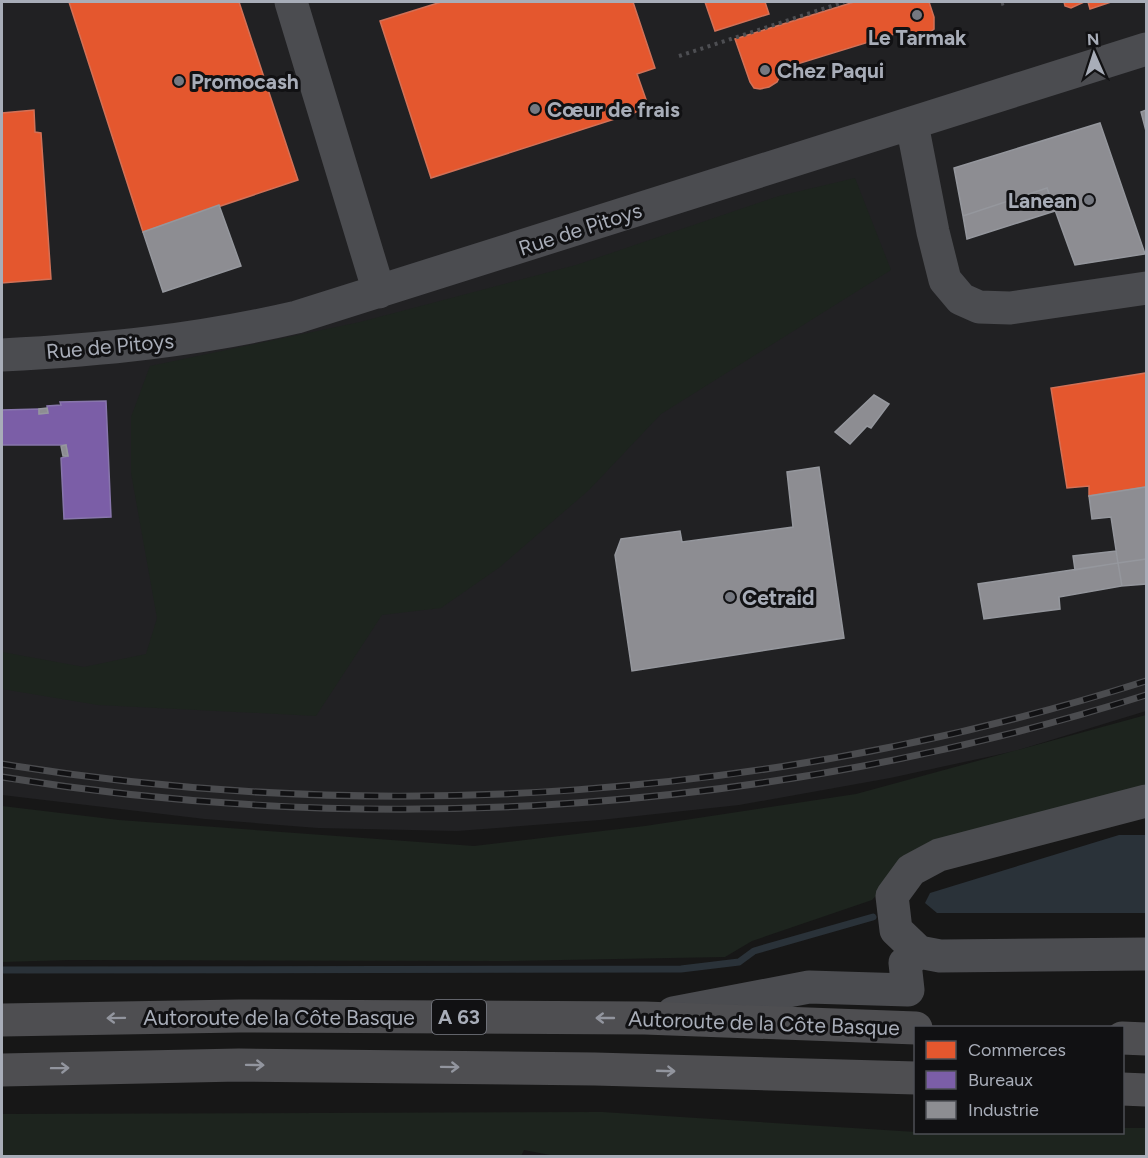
<svg xmlns="http://www.w3.org/2000/svg" width="1148" height="1158" font-family="Figtree,sans-serif">
  <style>
    .built { fill: #212123 }
    .green { fill: #1d241e }
    .water { fill: #2a3239 }
    .shops { fill: #e4572e; stroke: #d27157; stroke-width: 1.5 }
    .offices { fill: #7b5ea7; stroke: #8876ac; stroke-width: 1.5 }
    .industry { fill: #8d8d92; stroke: #95979d; stroke-width: 1.5 }
    .lines { fill: none; stroke-linecap: round; stroke-linejoin: round }
    .stream { stroke: #2a3239; stroke-width: 7 }
    .path { stroke: #4d4e52; stroke-width: 4; stroke-dasharray: 3 4.5; stroke-linecap: butt }
    .minor { stroke: #4b4c50; stroke-width: 33 }
    .highway { stroke: #4e4e51; stroke-width: 33 }
    .rail-casing { stroke: #4b4c4f; stroke-width: 7 }
    .rail { stroke: #111113; stroke-width: 4.5; stroke-dasharray: 14; stroke-linecap: butt }
    .oneway { stroke: #92959e }
    .poi-dot { fill: #757880; stroke: #111113; stroke-width: 2 }
    .labels { text-anchor: middle; dominant-baseline: central; stroke-width: 6; stroke-linejoin: round; paint-order: stroke }
    .shield { fill: #111113; stroke: #7b7e86; stroke-width: 1.5 }
    .shield-label { font-size: 20px; font-weight: bold; fill: #a8adb8 }
    .poi-label { font-size: 21px; font-weight: bold; fill: #a8adb8; stroke: #111113; text-anchor: start }
    .street-label { font-size: 21px; fill: #a8adb8; stroke: #111113 }
  </style>
  <rect width="100%" height="100%" fill="#171717"/>
  <path class="built" d="M2 2H1146V711L1015 751 890 778 739 805 600 820 457 831 318 828 205 819 2 795Z"/>
  <path class="green" d="M855 178 891 270 661 414 589 490 500 567 441 608 382 615 316 716 98 705 2 689V652L84 667 146 654 157 618 131 473V417L150 366 360 322 576 265 779 196Z
    M1146 715V792L916 855 872 900 752 941 725 957 507 961 70 960 2 962V806L119 820 474 846 645 826 856 794Z
    M602 1112 916 1132H1122L1123 1128H1146V1156H555L524 1150 521 1156H2V1114Z"/>
  <path class="water" d="M1119 835H1146V913H937L925 903 930 893Z"/>
  <path class="shops" d="M69 2H239L298 180 143 232Z
    M441 2H633L655 68 637 74 649 108 431 178 380 21Z
    M705 2H765L769 14 715 31Z
    M854 2H929L934 17V29L923 37 915 39H909L901 32 784 68 777 82 769 87 760 89 754 88 750 82 735 39Z
    M1064 2H1084L1071 8 1065 6Z
    M1088 2H1111L1090 9Z
    M34 110 35 132 41 133 51 279 2 283V113Z
    M1146 373V487L1089 496V486L1067 488 1051 388Z"/>
  <path class="offices" d="M106 401 111 517 64 519 61 458 68 456 66 445H2V410L39 409V414L48 413 47 406 61 405 60 402Z"/>
  <path class="industry" d="M1146 110V131L1141 112Z
    M1100 123 1145 254 1075 265 1047 188 963 216 954 168Z
    M1047 188 1055 211 967 239 963 216Z
    M219 205 241 266 163 292 143 232Z
    M874 395 889 404 871 428 867 426 850 444 835 432Z
    M47 408 48 413 39 414V409Z
    M66 445 68 456H63L61 446Z
    M819 467 844 638 632 671 615 555 621 539 680 531 682 542 793 527 787 472Z
    M1146 487V559L1118 563 1111 517 1092 519 1089 496Z
    M1116 551 1118 563 1075 570 1073 556Z
    M1146 559V584L1122 586 1118 563Z
    M1118 563 1122 586 1059 597 1060 609 984 619 978 584Z"/>
  <g class="lines">
    <path class="stream" d="M2 970 681 969 739 962 754 951 873 917"/>
    <path class="path" d="M1001 4 1008 2
      M679 56 844 2"/>
    <path class="minor" d="M291 2 379 292
      M912 124 933 232 945 280 961 299 979 307 1010 308 1146 288
      M2 355C103 350 198 340 297 317L1146 49
      M919 952 940 956 1146 954
      M673 1013 809 987 908 990 905 963 919 952 896 930 892 896 911 870 939 855 1146 801"/>
    <path class="highway" d="M2 1020 239 1016 645 1018 916 1028
      M1122 1038 1146 1039
      M2 1070 239 1065 595 1069 916 1078
      M1122 1089 1146 1090"/>
    <defs>
      <path id="rail" d="M2 764C383 826 778 798 1146 681
        M2 777C383 839 778 811 1146 695"/>
    </defs>
    <use href="#rail" class="rail-casing"/>
    <use href="#rail" class="rail"/>
  </g>
  <defs><path id="oneway-shaft" d="M-6 0H5M1.5-3L5.5 0L1.5 3" fill="none" stroke-width="1.6" stroke-linecap="round" stroke-linejoin="round" transform="scale(1.5)"/></defs>
  <g class="oneway">
    <use href="#oneway-shaft" transform="translate(116 1018) rotate(179)"/>
    <use href="#oneway-shaft" transform="translate(605 1018) rotate(-180)"/>
    <use href="#oneway-shaft" transform="translate(255 1065) rotate(1)"/>
    <use href="#oneway-shaft" transform="translate(450 1067) rotate(1)"/>
    <use href="#oneway-shaft" transform="translate(60 1068) rotate(-1)"/>
    <use href="#oneway-shaft" transform="translate(666 1071) rotate(2)"/>
  </g>
  <g class="poi-dot">
    <circle cx="917" cy="15" r="6"/>
    <circle cx="765" cy="70" r="6"/>
    <circle cx="179" cy="81" r="6"/>
    <circle cx="535" cy="109" r="6"/>
    <circle cx="1089" cy="200" r="6"/>
    <circle cx="730" cy="597" r="6"/>
  </g>
  <g class="labels">
    <rect class="shield" x="432" y="1000" width="54" height="34" rx="4.5"/>
    <g class="shield-label">
      <text x="459" y="1017">A 63</text>
    </g>
    <g class="poi-label">
      <text x="917" y="37" text-anchor="middle">Le Tarmak</text>
      <text x="777" y="70">Chez Paqui</text>
      <text x="191" y="81">Promocash</text>
      <text x="547" y="109">Cœur de frais</text>
      <text x="1077" y="200" text-anchor="end">Lanean</text>
      <text x="742" y="597">Cetraid</text>
    </g>
    <g class="street-label">
      <text transform="translate(580 229) rotate(-18)">Rue de Pitoys</text>
      <text transform="translate(110 346) rotate(-5)">Rue de Pitoys</text>
      <text x="279" y="1017">Autoroute de la Côte Basque</text>
      <text transform="translate(764 1023) rotate(2)">Autoroute de la Côte Basque</text>
    </g>
  </g>
  <rect width="1148" height="1158" fill="none" stroke="#a8adb8" stroke-width="6"/>
  <rect x="914" y="1026" width="210" height="108" fill="#111113" stroke="#4d4f55" stroke-width="1.5"/>
  <rect x="926" y="1041" width="30" height="18" fill="#e4572e" stroke="#4d4f55" stroke-width="1.5"/>
  <text x="968" y="1056" font-size="18" fill="#a8adb8">Commerces</text>
  <rect x="926" y="1071" width="30" height="18" fill="#7b5ea7" stroke="#4d4f55" stroke-width="1.5"/>
  <text x="968" y="1086" font-size="18" fill="#a8adb8">Bureaux</text>
  <rect x="926" y="1101" width="30" height="18" fill="#8d8d92" stroke="#4d4f55" stroke-width="1.5"/>
  <text x="968" y="1116" font-size="18" fill="#a8adb8">Industrie</text>
  <g transform="translate(1094 54) rotate(357)" stroke="#111113" stroke-width="4.5" paint-order="stroke">
  <path d="M0-4.5L10 22L0 15L-10 22Z" fill="#a8adb8"/>
  <text y="-9" font-size="16" font-weight="bold" text-anchor="middle" fill="#a8adb8">N</text>
  </g>
</svg>
